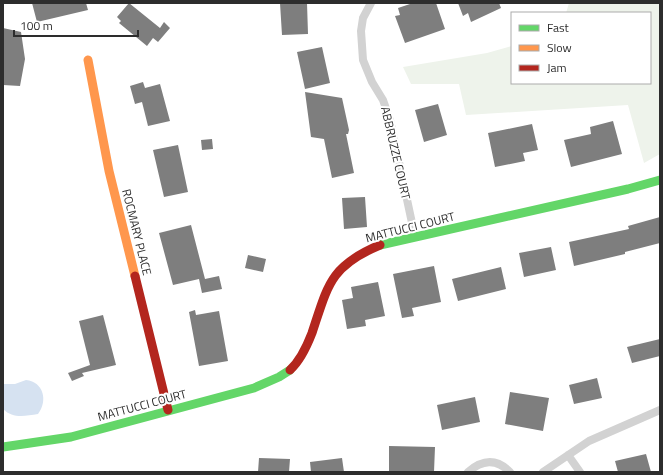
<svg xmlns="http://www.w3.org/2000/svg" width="663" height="475" font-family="'Titillium Web',sans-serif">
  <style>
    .green { fill: #eef3eb }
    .water { fill: #d6e2f1 }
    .building { fill: #7e7e7e }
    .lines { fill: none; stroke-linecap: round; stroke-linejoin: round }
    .street { stroke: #d2d2d2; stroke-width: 8 }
    .fast { stroke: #63d668; stroke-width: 9 }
    .slow { stroke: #ff974d; stroke-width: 9 }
    .jam { stroke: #b3261e; stroke-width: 9 }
    .labels { text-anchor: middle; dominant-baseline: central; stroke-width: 4; stroke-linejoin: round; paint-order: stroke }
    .street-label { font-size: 12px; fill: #2d2d2d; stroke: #fff }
  </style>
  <rect width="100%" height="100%" fill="#fff"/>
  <path class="green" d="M569 3H660V154L644 163 628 105 466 115 459 84H411L403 67 487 53 512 46V83H650V13H566Z"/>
  <path class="water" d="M26 380C44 382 48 401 38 414 25 416 13 419 3 409V384H15Z"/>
  <path class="building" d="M32 3H86L88 10 37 22Z
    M129 3 160 28 164 22 170 28 158 42 153 38 147 46 119 23 121 21 117 17Z
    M280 3H307L308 34 282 35Z
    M413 3H436L445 29 405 43 395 16 400 15 398 8Z
    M458 3H499L501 8 471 22 468 13 463 16Z
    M3 28 21 32 25 59 20 86 3 85Z
    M322 47 330 83 305 89 297 52Z
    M143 82 145 88 160 84 170 121 148 126 142 102 135 104 130 86Z
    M305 92 342 98 349 130 348 134H346L354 173 332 178 324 139 311 137Z
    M438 104 447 135 424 142 415 110Z
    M613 121 622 154 571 167 564 140 591 134 590 127Z
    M532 124 538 150 523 153 525 161 495 167 488 133Z
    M212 139 213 149 202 150 201 140Z
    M178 145 188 192 164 197 153 150Z
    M365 197 367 227 344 229 342 198Z
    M660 217V243L625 252V254L574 266 569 242 629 229 628 226Z
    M191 225 205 279 219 276 222 289 202 293 199 279 173 285 159 233Z
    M551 247 556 270 524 277 519 253Z
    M248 255 266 259 263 272 245 268Z
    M434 266 441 302 412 308 414 316 402 318 393 274Z
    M501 267 506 289 458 301 452 279Z
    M378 282 385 316 365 320 366 326 347 329 342 300 353 298 351 287Z
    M195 310 196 315 219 311 228 361 199 366 189 312Z
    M103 315 116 365 82 373 84 376 72 381 68 373 90 365 79 321Z
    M660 339V356L632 363 627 347Z
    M597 378 602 398 574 404 569 385Z
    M510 392 549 398 543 431 505 424Z
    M475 397 480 422 442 430 437 405Z
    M389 446 435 447 434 472H389Z
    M646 454 651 472H618L615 461Z
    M259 458 290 459 289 472H258Z
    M342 458 344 472H311L310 462Z"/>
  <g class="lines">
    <path class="street" d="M371 3 363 18 361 31 363 60 372 82 383 100 390 120 415 237
      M568 455 580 472
      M468 472C482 460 496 458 510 472
      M543 472 589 441 660 410"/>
    <path class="fast" d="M380 245 628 189 660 180
      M3 447 71 437 254 388 279 377 290 370"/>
    <path class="slow" d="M88 60 109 171 135 276"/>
    <path class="jam" d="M135 276 168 410
      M290 370C301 360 307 346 312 333 328 285 330 266 380 245"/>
  </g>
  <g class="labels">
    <g class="street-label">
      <text transform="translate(396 153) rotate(77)">ABBRUZZE COURT</text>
      <text transform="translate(410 227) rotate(-14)">MATTUCCI COURT</text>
      <text transform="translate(137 232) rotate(76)">ROCMARY PLACE</text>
      <text transform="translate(142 405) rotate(-15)">MATTUCCI COURT</text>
    </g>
  </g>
  <rect width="663" height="475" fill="none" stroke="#2d2d2d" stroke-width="8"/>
  <rect x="511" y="12" width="140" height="72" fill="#ffffff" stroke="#ababab"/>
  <rect x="519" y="25" width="20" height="6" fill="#63d668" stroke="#ababab"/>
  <text x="547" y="32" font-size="12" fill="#2d2d2d">Fast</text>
  <rect x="519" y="45" width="20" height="6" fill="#ff974d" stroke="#ababab"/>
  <text x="547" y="52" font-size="12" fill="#2d2d2d">Slow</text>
  <rect x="519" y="65" width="20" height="6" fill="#b3261e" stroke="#ababab"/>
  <text x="547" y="72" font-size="12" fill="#2d2d2d">Jam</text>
  <path d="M14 30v6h124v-6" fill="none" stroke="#2d2d2d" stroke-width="2"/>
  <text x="20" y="30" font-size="12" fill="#2d2d2d" stroke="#ffffff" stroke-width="3" paint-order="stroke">100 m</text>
</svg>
